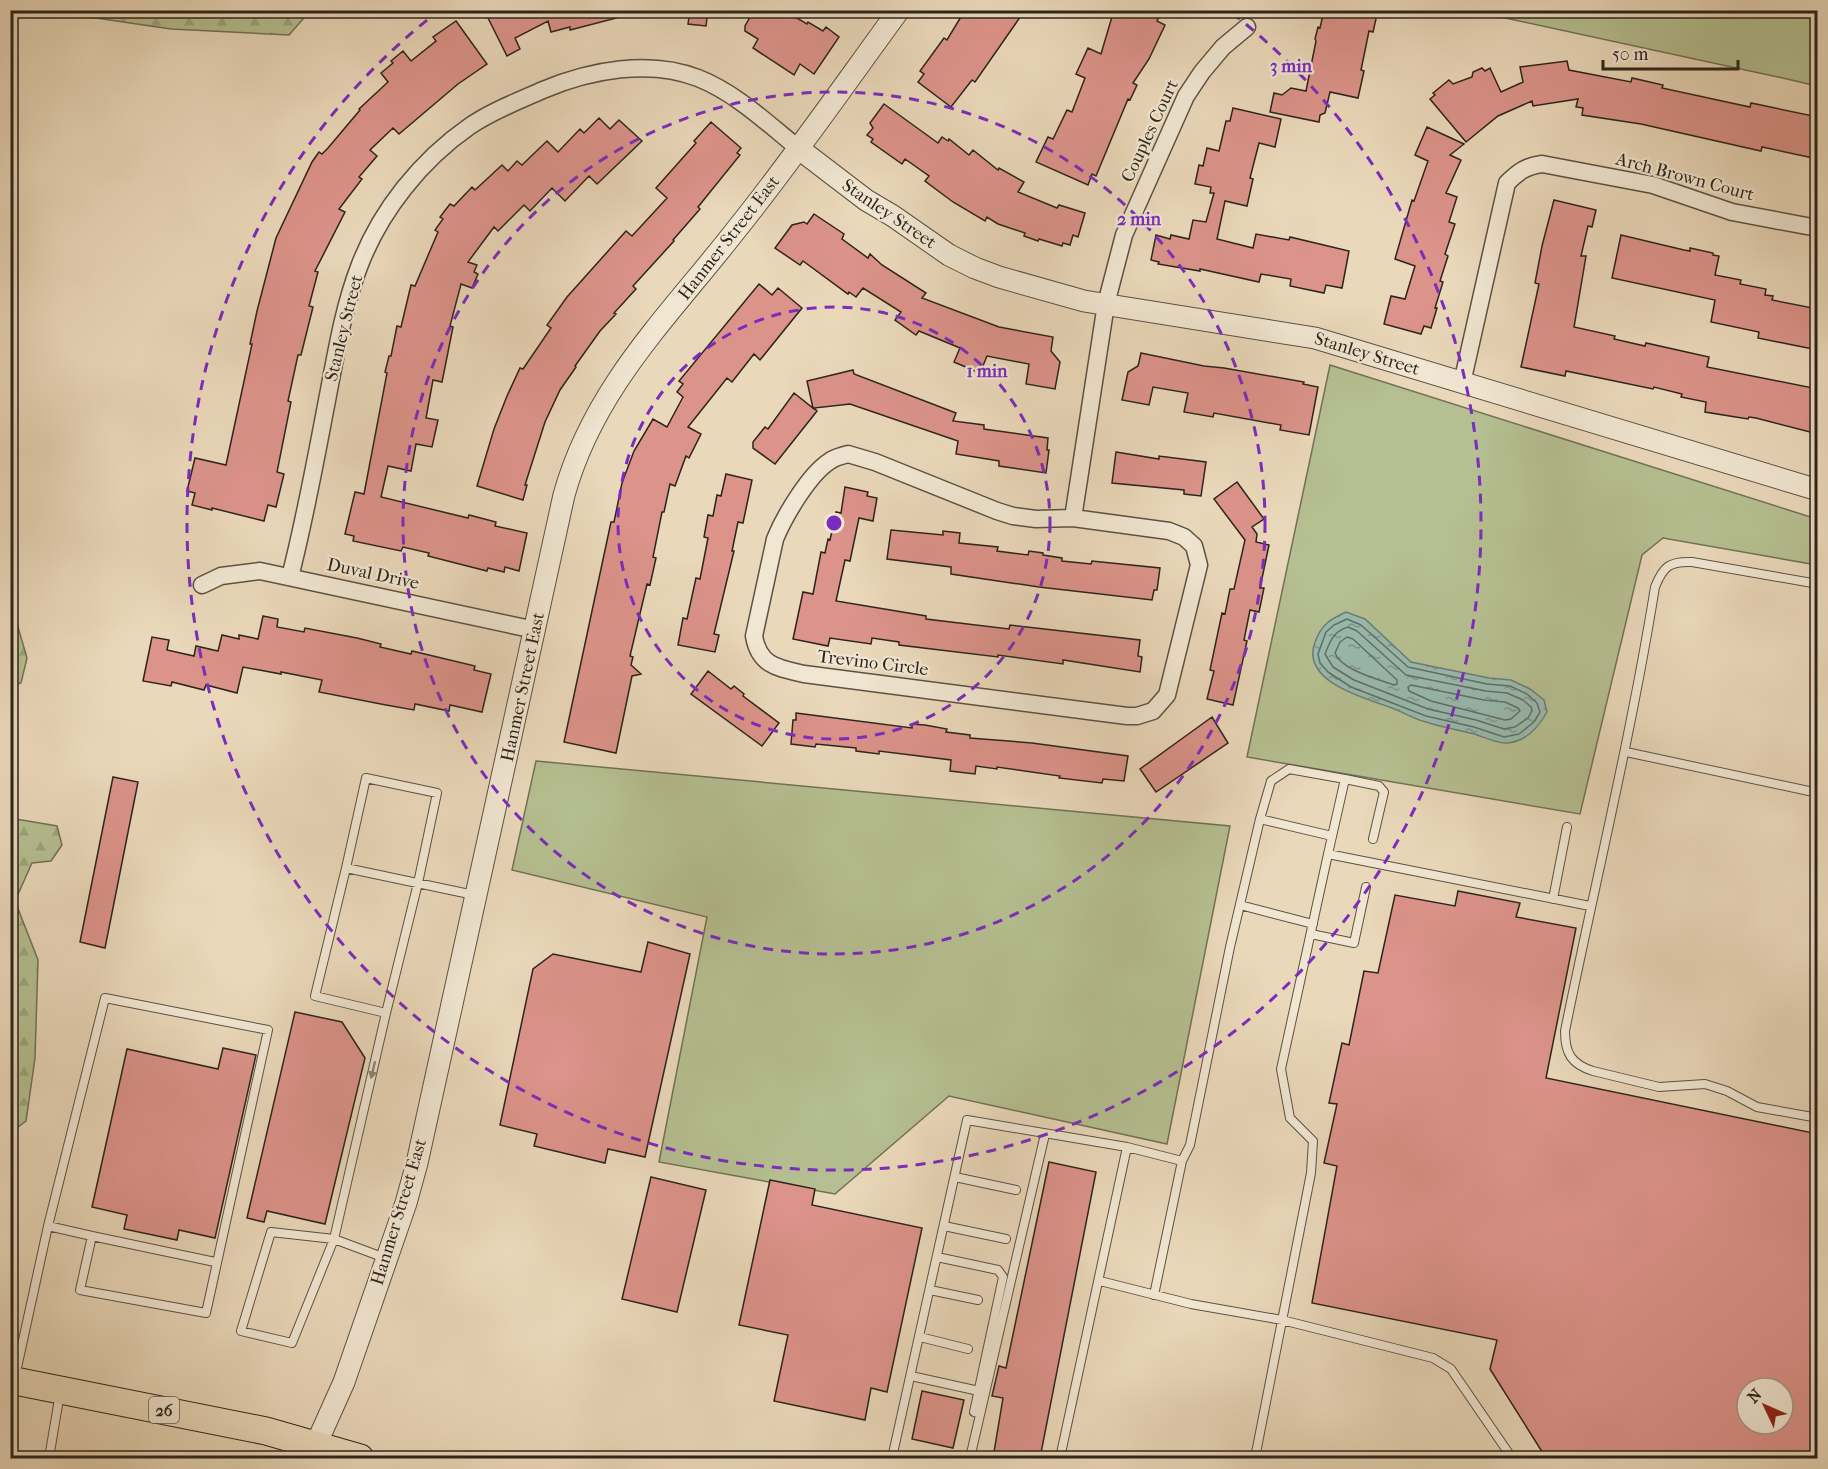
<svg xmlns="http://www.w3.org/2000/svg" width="1828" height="1469" font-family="'IM FELL French Canon',serif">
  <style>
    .forest { fill: url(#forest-firs); stroke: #707256; stroke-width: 1.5 }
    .park { fill: #b5bf91; stroke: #707256; stroke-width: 1.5 }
    .water { fill: url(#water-ripples); stroke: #6d7e74; stroke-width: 1.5 }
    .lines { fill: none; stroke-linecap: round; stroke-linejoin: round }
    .shore { stroke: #626f65; stroke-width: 1.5 }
    .building { fill: #dc938a; stroke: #2c241b; stroke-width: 1.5; fill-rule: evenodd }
    .service-casing { stroke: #5c5143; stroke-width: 10 }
    .minor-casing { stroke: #5c5143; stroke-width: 19 }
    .tertiary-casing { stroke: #5c5143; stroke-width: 23 }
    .primary-casing { stroke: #2c241b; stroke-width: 29 }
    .service { stroke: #f1e6d2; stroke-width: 8 }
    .minor { stroke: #f1e6d2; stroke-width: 16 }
    .tertiary { stroke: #f1e6d2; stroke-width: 21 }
    .primary { stroke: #ead8ba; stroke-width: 27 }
    .oneway { fill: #8e8576 }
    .ring { fill: none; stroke: #7b2cbf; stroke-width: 3; stroke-dasharray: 10 8 }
    .labels { text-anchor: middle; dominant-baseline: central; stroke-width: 4.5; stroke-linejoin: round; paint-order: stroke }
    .shield { fill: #f1e6d2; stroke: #675e52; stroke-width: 1.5 }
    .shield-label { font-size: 16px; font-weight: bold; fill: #2c241b }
    .street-label { font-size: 18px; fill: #2c241b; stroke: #f1e6d2 }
    .centre { fill: #7b2cbf; stroke: #f1e6d2; stroke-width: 3 }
    .ring-label { font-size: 18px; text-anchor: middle; font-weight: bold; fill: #7b2cbf; stroke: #f1e6d2; stroke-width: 4.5; stroke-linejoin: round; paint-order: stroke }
  </style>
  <defs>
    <pattern id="forest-firs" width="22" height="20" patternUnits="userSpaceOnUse" patternTransform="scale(1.5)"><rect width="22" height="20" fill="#b5bf91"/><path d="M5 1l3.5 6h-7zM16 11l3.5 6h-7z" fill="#9ca47c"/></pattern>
    <pattern id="water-ripples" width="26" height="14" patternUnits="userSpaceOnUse" patternTransform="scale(1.5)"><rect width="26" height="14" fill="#98baaf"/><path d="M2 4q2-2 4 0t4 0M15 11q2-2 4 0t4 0" fill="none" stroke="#7c978e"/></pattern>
  </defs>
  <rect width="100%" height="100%" fill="#ead8ba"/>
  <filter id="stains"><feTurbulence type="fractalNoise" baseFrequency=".00333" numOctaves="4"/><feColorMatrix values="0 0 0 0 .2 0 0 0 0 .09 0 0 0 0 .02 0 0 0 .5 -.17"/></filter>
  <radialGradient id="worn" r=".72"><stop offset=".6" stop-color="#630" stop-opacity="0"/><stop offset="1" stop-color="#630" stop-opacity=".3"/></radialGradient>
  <path class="forest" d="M48 11 310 10V11L289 35 171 29Z
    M11 603 27 658 21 683 11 686Z
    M10 818 57 826 62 845 51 861 32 863 15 901 38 960 35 1058 26 1121 11 1132Z"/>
  <path class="park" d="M1473 11H1817V86L1787 79Z
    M1330 365 1817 519V565L1663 538 1642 555 1580 814 1247 757Z
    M536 761 1230 826 1167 1144 949 1096 835 1194 659 1162 707 917 512 870Z"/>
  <path class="water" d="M1346 612 1365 619 1411 662 1489 678 1511 680 1530 689 1544 700 1547 712C1538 728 1525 743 1505 743 1494 743 1481 735 1470 733 1455 729 1440 727 1426 722 1414 719 1403 712 1392 708 1365 698 1300 682 1315 642 1322 624 1329 620 1346 612Z"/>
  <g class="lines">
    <path class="shore" d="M1347 619 1361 625 1408 667 1487 684 1510 686 1527 694 1537 703 1540 712 1534 722 1519 734 1504 737 1474 727 1426 716 1351 687 1328 672 1320 663 1318 654 1326 632 1334 625Z
      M1348 627 1357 631 1406 675 1486 691 1507 693 1523 700 1531 707 1532 711 1528 718 1515 727 1504 729 1476 720 1428 709 1354 680 1333 667 1325 654C1330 641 1334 631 1348 627Z
      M1347 637 1353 639 1397 680V684L1394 685C1378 679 1341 670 1335 653L1340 642Z
      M1411 685 1484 700 1505 702 1518 708 1520 711 1511 719 1505 720 1431 701 1409 691 1408 687Z"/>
  </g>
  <path class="building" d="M484 10H627L628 15 570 30V27L551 32 548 21 515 38 520 49 507 56Z
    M690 10H708L706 26 688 24Z
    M754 10H783L807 24 808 22 823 31 826 27 839 37 814 74 800 64 794 75 753 48 758 39 745 31V26Z
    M965 10H1025L975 82 972 80 951 107 918 82 924 74 920 71 944 38 947 40Z
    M1114 10H1153L1155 15 1159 17 1157 21 1165 25 1149 59 1133 83 1137 85 1130 100 1128 99 1096 176 1092 174 1088 185 1036 162 1048 137 1053 139 1067 110 1072 112 1085 78 1076 74 1088 48 1101 54Z
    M1324 10H1378L1373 32 1369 31 1361 70 1364 71 1358 98 1330 92 1325 113 1320 115 1319 122 1270 112 1274 93 1282 95 1291 88 1306 91 1316 41 1315 39 1318 27 1320 28Z
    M456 21 487 64 458 84 399 134 393 128 370 150 377 156 359 177 362 179 339 209 345 212 315 271 318 272 309 306 313 307 301 355H298L288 401 291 402 277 472 284 474 276 507 268 505 264 521 212 508V510L192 505 195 493 187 491 195 458 226 465 252 344H250L257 311 276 238 312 162 319 152 322 154 328 148 360 110 359 109 388 82 381 73 393 63 391 61 403 51 411 61 436 41 433 37Z
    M1567 61 1569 70 1631 82 1632 78 1663 85 1662 88 1750 107 1751 103 1818 117V159L1762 147 1761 151 1641 124 1582 115 1583 108 1576 107 1578 99 1533 106 1532 101 1498 116 1466 142 1430 99 1435 95 1433 93 1449 80 1453 84 1472 77 1473 72 1482 68 1485 71 1490 68 1501 92 1523 82 1520 67Z
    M884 104 938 143 942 137 948 141 949 139 969 155 973 150 998 170 999 168 1024 182 1018 192 1057 208 1059 205 1085 213 1078 237 1073 235 1070 245 1063 243 1062 246 1039 239 1038 241 1024 236 1025 233 998 224 987 217 985 221 953 202 925 181 929 176 905 159 902 164 871 142 873 139 867 135 873 128 870 123Z
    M1233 108 1281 119 1275 147 1259 143 1250 178 1253 179 1247 206 1225 201 1217 239 1253 248 1256 234 1289 240 1290 237 1349 251 1342 288 1326 285 1324 293 1290 286 1291 279 1261 274 1259 282 1200 269V271L1158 264 1159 262 1151 260 1156 235 1170 239 1171 235 1189 239 1193 220 1206 222 1214 193H1210L1211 187 1195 184 1199 165 1203 166 1207 148 1219 151 1226 121H1230Z
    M599 118 610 129 619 120 642 141 597 184 589 176 565 201 552 188 530 211 524 205 498 231 494 227 468 262 477 265 474 272 478 274 472 288 461 284 450 326 453 327 442 382 433 380 426 418 438 420 432 447 416 444 411 471 388 466 381 497 468 518 469 515 496 522 495 526 527 533 519 571 505 567 504 572 488 568 487 571 428 556 429 553 403 547 401 551 353 541 354 536 345 534 355 492 364 494 387 373 385 372 389 356H391L397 326 401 327 411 285 415 286 438 232 435 230 443 219 440 217 450 204 454 206 472 187 475 190 502 165 508 171 517 161 522 165 547 141 558 152 580 129 584 133Z
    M711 122 741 148 737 153 740 155 698 207 700 209 673 240 674 241 633 286 636 289 614 313 616 314 600 331 575 366 576 367 560 390 545 422 525 485H527L523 500 477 486 494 429 507 396 520 368 523 369 551 328 547 325 567 297 626 231 632 236 667 198 656 188 696 143 694 141Z
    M1427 127 1464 144 1450 155 1461 160 1446 193 1457 197 1449 222 1455 224 1445 254 1448 256 1440 281 1443 282 1435 308H1437L1431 328 1424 326 1421 334 1384 324 1391 296 1405 299 1415 266 1395 259 1412 200 1414 201 1428 161 1415 155Z
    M1554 200 1596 210 1592 227 1588 226 1581 256H1586L1574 327 1615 336 1614 339 1645 346 1646 343 1709 357 1707 367 1818 389V434L1756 418 1749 417 1748 419 1705 412 1706 402 1681 397 1682 394 1654 387 1653 389 1566 371 1565 376 1521 367 1539 284 1535 283 1542 246Z
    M814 214 844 234 842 239 868 258 870 254 882 265 926 293 922 298 999 327 1053 337 1051 351 1060 362 1055 389 1026 384 1029 364 987 356 980 373 954 362 960 348 919 331 916 335 895 320 901 312 863 288 856 297 849 292 848 294 803 261 800 265 775 248 792 225 804 222 807 224Z
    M1621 235 1684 250 1690 251V248L1713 253V255L1719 256 1715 275 1741 280 1740 284 1766 289 1765 295 1773 296 1772 300 1818 309V350L1758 338 1759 332 1711 322 1715 300 1612 278Z
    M759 284 772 295 778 288 802 308 760 360 754 354 732 382 727 378 688 427 701 434 689 458 686 456 675 486 670 484 664 512H662L653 557 656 558 650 585 647 584 630 656 633 657 631 665 641 674 632 676 616 753 564 742 611 522H614L622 483 634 451 653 419 667 427 683 397 677 392 683 384 679 381Z
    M1141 353 1204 366 1224 368 1304 382 1303 384 1318 387 1309 435 1280 430 1281 425 1214 413 1213 417 1184 412 1188 393 1153 387 1149 405 1122 400 1128 372 1138 366Z
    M853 370 854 374 956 413 953 421 984 425V429L1048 438 1047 450H1049L1046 473 999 466V461L956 454 958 441 850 404 814 408 817 411 775 464 753 448V442L765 427 768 429 794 393 813 408 807 381Z
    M1116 452 1159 459V456L1206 462 1201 496 1184 494V490L1112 483Z
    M726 474 752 480 743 523 738 522 732 551H734L714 634 719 635 715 652 678 645 683 618 687 619 696 578 700 579 708 538 704 537 708 515 713 516 717 495 721 496Z
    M1237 482 1264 519 1252 527 1257 534 1256 542 1269 545 1260 588H1264L1259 612 1250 610 1244 640 1247 641 1233 705 1207 699 1214 671 1210 670 1222 613 1225 614 1230 589H1234L1245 540 1214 499Z
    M845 487 868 492 867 496 877 498 873 521 859 518 850 561 845 560 836 601 926 616V619L1009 629 1010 625 1140 640 1138 656 1142 657 1140 672 1063 660V664L998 655V657L899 645V642L872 638 871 644 830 638 828 646 793 639 803 592 813 594 821 552 825 553 828 539 830 540 836 512 841 513Z
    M891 530 943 535V531L960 533 959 543 998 547 997 551 1028 555 1029 551 1043 553V555L1062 558V561L1091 564 1092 561 1160 568 1157 590H1154L1152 600 1039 587 951 574V567L887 559Z
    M263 616 278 619 277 627 304 632 305 628 357 638 381 644 380 647 411 654 412 651 475 666 474 670 491 674 482 712 450 705 449 711 415 704 414 710 386 705 319 692 322 680 281 672V674L243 667 237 693 206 685 204 690 172 682 171 686 143 681 152 637 169 640 167 650 194 656 196 646 218 651 222 635 239 639V635L258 639Z
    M708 671 731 689 734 686 744 694 743 696 779 723 762 746 691 694Z
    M796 713 912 728V724L925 725 947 729 946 732 970 735V738L1032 743 1128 756 1124 781 1103 779 1102 783 1059 778 1060 776 997 767V769L976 766 975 774 950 771 951 760 879 751V754L856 751V748L816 744 815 747 791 744 793 720H796Z
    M1212 717 1228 743 1156 792 1140 769Z
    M113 777 138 782 105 948 80 942Z
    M1458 891 1520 903 1516 917 1576 928 1546 1078 1818 1134V1458H1546L1490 1369 1497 1340 1312 1303 1337 1166 1324 1163 1337 1104 1329 1103 1342 1043 1349 1045 1364 971 1378 973 1395 895 1455 906ZM1747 1388H1783V1424H1747Z
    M648 942 690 954 645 1157 608 1149 605 1163 534 1146 537 1134 500 1125 533 969 553 954 641 972Z
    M295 1012 342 1022 365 1058 325 1224 267 1211 264 1222 247 1218Z
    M223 1048 256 1055 215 1238 179 1230 177 1240 124 1229 127 1215 92 1207 127 1049 218 1069Z
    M1049 1162 1096 1172 1040 1458H993L1003 1398 992 1396 999 1366 1006 1368Z
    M651 1177 706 1190 677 1312 622 1299Z
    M770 1180 815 1189 812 1205 922 1228 887 1392 871 1388 865 1420 774 1401 788 1335 739 1325Z
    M922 1391 964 1400 953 1448 912 1439Z"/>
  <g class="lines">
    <defs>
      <path id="service" d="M1818 584 1692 562C1669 561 1663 567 1655 587 1631 736 1595 883 1565 1031 1565 1053 1571 1064 1593 1071L1659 1087 1705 1084 1727 1091 1757 1107 1818 1118
        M1626 752 1818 793
        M1345 779 1379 786 1384 792 1373 839
        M1260 819 1332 836
        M346 868 315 996 386 1013 418 883 437 793 366 778 346 868 474 895
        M1553 899 1567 827
        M1240 905 1313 924
        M1311 934 1354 943 1366 887
        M1127 1147 1182 1161
        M955 1177 1016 1190
        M944 1226 1006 1239
        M92 1236 215 1262
        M937 1257 998 1270 1003 1277 974 1412 980 1414
        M385 1258 334 1239 271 1232 241 1331 292 1343 334 1239 386 1013
        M1100 1281 1191 1304 1282 1320 1433 1358 1451 1369 1512 1458
        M930 1290 978 1300
        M1154 1295 1182 1161 1190 1145 1230 947 1260 819 1271 781 1289 769 1345 779 1328 854
        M920 1337 968 1349
        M911 1376 979 1391
        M15 1377 48 1226 105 998 268 1030 206 1313 80 1290 92 1236 48 1226
        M49 1458 60 1393
        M892 1458 967 1120 1127 1147 1060 1458
        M970 1458 1045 1134
        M1255 1458 1311 1173 1313 1141 1290 1118 1281 1069 1328 854 1590 906"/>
      <path id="minor" d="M1462 383 1507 183C1518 172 1526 166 1542 164L1653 185 1732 212 1812 227
        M848 454 875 462 997 511 1013 516 1036 519 1073 518 1169 531 1184 537 1194 546 1199 565 1167 695 1153 711 1137 716H1127L804 674C778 668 759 666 754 636L775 539C784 517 809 474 830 461 835 457 842 456 848 454Z
        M1073 518 1106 304 1124 235 1186 96 1202 72 1223 47 1247 27
        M290 577C306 515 317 452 329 390 337 348 344 306 359 267 380 211 421 160 470 126 492 111 518 101 543 90 590 70 650 59 698 78 736 93 767 123 798 148
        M202 585 221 576 260 571 535 630"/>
      <path id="tertiary" d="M798 148 866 200 893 216 949 255 975 268 999 277 1084 301 1315 338 1818 490
        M310 1458 344 1382 406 1203 417 1163 564 495C594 387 669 316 736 230 793 159 845 84 899 10"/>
      <path id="primary" d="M10 1380 266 1431 360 1458"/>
    </defs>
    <use href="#service" class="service-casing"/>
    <use href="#minor" class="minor-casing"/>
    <use href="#tertiary" class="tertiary-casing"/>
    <use href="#primary" class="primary-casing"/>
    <use href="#service" class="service"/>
    <use href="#minor" class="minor"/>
    <use href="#tertiary" class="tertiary"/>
    <use href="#primary" class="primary"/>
  </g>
  <defs><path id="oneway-solid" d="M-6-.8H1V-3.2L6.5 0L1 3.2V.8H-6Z" transform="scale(1.5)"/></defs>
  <use class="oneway" href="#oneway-solid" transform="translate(373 1070) rotate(103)"/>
  <g class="ring">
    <circle cx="834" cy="523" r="216"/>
    <circle cx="834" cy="523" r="431"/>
    <path d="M1232 13A647 647 0 1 1 436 13"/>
  </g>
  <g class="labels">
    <rect class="shield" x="149" y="1397" width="30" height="26" rx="4.5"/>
    <g class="shield-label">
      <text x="164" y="1410">26</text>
    </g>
    <g class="street-label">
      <text transform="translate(1150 131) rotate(-65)">Couples Court</text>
      <text transform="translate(1685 177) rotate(15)">Arch Brown Court</text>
      <text transform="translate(889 214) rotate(34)">Stanley Street</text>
      <text transform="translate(729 238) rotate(-52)">Hanmer Street East</text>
      <text transform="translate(344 328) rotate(-76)">Stanley Street</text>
      <text transform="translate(1367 354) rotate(17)">Stanley Street</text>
      <text transform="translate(373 574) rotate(12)">Duval Drive</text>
      <text transform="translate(873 663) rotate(7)">Trevino Circle</text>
      <text transform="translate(523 687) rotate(-78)">Hanmer Street East</text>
      <text transform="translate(399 1212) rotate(-73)">Hanmer Street East</text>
    </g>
  </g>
  <circle cx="834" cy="523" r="9" class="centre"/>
  <g class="ring-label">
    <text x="1291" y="72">3 min</text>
    <text x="1139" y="225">2 min</text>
    <text x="987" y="377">1 min</text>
  </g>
  <rect width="1828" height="1469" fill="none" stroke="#ead8ba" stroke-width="36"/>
  <rect x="12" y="12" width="1804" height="1445" fill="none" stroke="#2c241b" stroke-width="3"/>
  <rect x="18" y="18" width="1792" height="1433" fill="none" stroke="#2c241b" stroke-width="1.5"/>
  <g transform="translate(1765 1406) rotate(314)"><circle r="28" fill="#f1e6d2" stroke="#a29889" stroke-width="1.5"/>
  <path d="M0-4.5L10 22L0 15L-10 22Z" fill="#8f2418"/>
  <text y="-9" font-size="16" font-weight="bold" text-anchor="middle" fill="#2c241b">N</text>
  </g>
  <path d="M1603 60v9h135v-9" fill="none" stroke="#2c241b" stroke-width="3"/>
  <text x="1612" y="60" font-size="18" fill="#2c241b" stroke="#f1e6d2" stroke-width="4.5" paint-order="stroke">50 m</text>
  <rect width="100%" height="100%" filter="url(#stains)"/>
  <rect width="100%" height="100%" fill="url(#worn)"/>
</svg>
